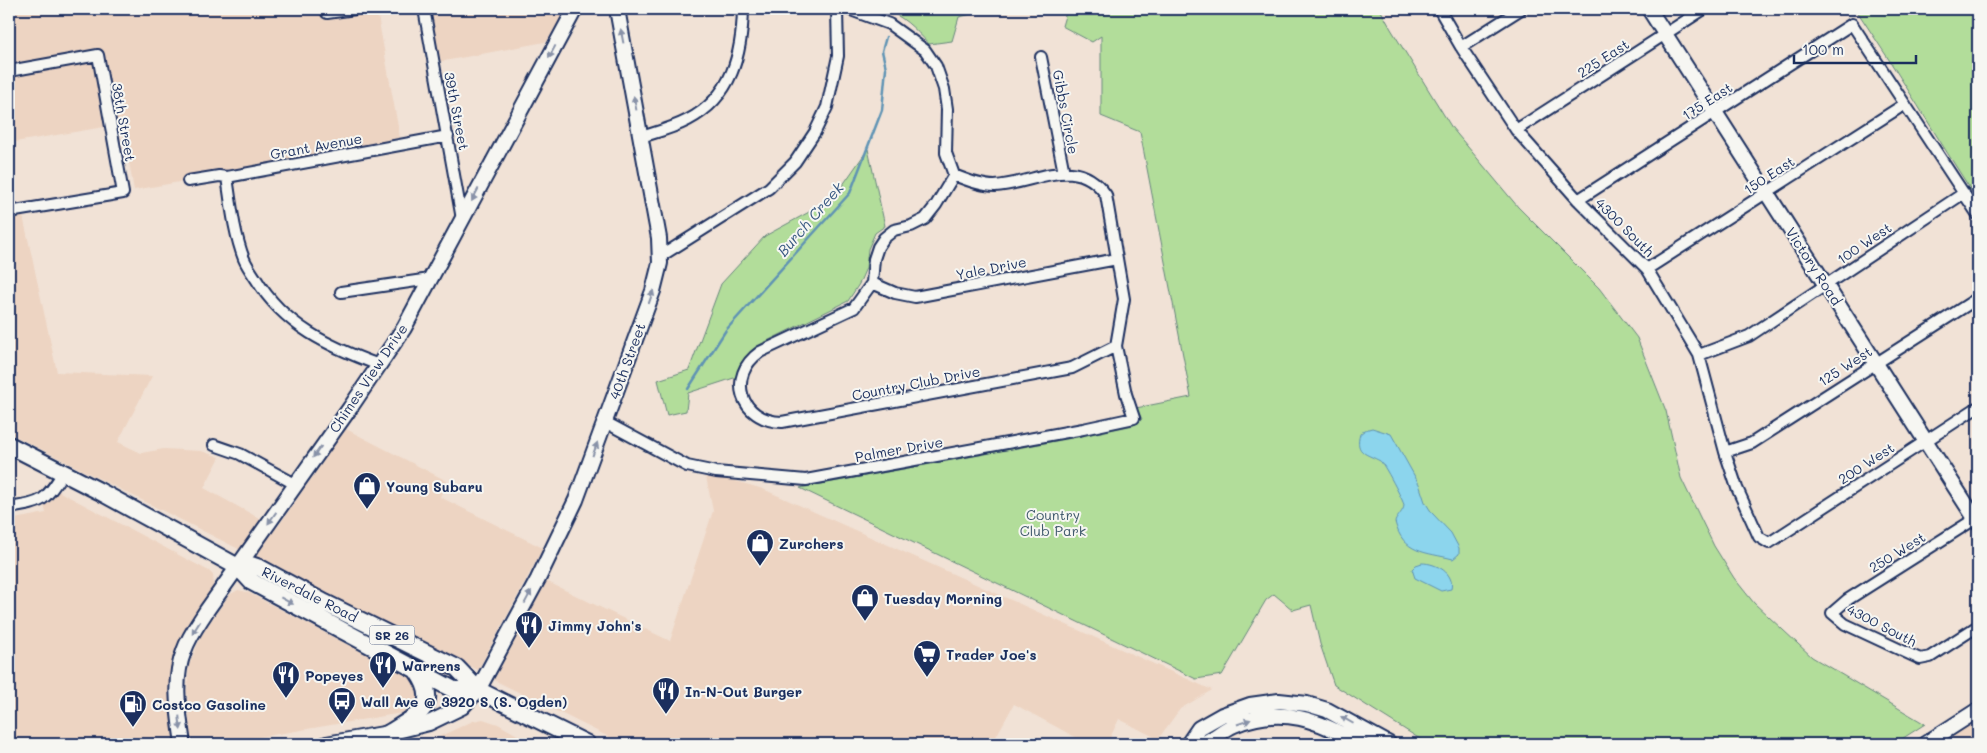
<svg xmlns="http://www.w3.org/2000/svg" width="1987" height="753" font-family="Mali,sans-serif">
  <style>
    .built { fill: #edd4c2 }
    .green { fill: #b2dd9a; stroke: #66867c }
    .water { fill: #8cd5ed; stroke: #5f93b4 }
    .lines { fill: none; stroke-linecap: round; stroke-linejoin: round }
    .stream { stroke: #5f93b4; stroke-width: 2.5 }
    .street-casing { stroke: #1b2f5e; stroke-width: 14 }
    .secondary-casing { stroke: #1b2f5e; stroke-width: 18 }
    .primary-casing { stroke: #1b2f5e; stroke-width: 20 }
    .street { stroke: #f6f6f2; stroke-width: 10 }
    .secondary { stroke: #f6f6f2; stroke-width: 14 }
    .primary { stroke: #f6f6f2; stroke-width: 16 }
    .oneway { fill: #8892a8 }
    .labels { text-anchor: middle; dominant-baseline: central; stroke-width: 4; stroke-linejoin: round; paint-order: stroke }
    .shield { fill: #f6f6f2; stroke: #5d6b8a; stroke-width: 1 }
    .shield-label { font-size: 12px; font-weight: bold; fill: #1b2f5e }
    .street-label { font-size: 14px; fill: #1b2f5e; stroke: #f6f6f2 }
    .poi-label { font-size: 14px; font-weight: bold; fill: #1b2f5e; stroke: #f6f6f2; text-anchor: start }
    .park-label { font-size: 14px; fill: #415a6d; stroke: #f6f6f2 }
    .water-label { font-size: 15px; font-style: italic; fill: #375882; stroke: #f6f6f2 }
  </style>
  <rect width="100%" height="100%" fill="#f1e2d6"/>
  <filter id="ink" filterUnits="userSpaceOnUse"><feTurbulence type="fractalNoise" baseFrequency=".02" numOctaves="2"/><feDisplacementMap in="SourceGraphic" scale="10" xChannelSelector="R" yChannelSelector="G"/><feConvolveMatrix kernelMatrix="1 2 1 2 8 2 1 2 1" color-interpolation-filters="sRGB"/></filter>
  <g filter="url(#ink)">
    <path class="built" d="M9 9H321L331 19 377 11 401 143 134 190 122 124 9 143Z
      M430 9H566L550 41 439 62Z
      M23 216 57 372 152 376 118 442 141 453 164 449 201 451 220 457 204 488 277 528 346 429 447 481 440 497 543 548 478 670 9 433V218Z
      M705 472 763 489 1212 690 1180 709 1158 739 1119 719 1107 744H1088L1014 704 992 744H623L494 680 546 581 670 641 713 511Z
      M58 491 209 571 213 575 214 586 185 628 173 657 169 684 174 744H9V520L46 513 44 505Z
      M238 590 247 592 415 680 422 700 408 712 218 744H194L191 739 187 692 189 665 202 634 229 595Z
      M483 719 498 724 533 744H411L432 740 473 721Z
      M1978 719V744H1945L1955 735Z"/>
    <path class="green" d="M880 9H993L959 17 952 41 929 44C915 29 901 13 880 9Z
      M1067 9H1380L1391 29 1452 128 1518 207 1599 288 1637 338 1666 411 1681 478 1714 546 1734 578 1754 603 1812 657 1925 724 1894 744H1428L1334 685 1320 644 1311 605 1293 610 1274 594 1266 600 1222 675 1196 679 800 488 1072 438 1134 425 1142 419 1136 408 1191 397 1140 132 1101 116V36L1092 42 1062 26Z
      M1870 9H1978V201C1937 138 1899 73 1857 11Z
      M868 149 885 226 875 233 868 249 866 268 859 284 848 301 757 346C747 356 740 363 737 377L688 393 686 411 667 415 658 380 689 370 721 284 765 236 833 199Z"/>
    <path class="water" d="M1372 428 1391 434 1419 484 1425 502 1432 513 1451 533 1459 548V554L1453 559C1426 552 1403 554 1395 522 1397 516 1404 511 1404 505 1404 502 1383 462 1380 461 1368 454 1354 454 1360 434L1365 430Z
      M1422 563C1436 563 1455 573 1451 589L1441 591 1415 578 1412 569 1416 565Z"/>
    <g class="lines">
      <path class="stream" d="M688 389 726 330 850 193 882 110 886 68 882 51 886 37"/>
      <defs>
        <path id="street" d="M424 9 462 219
          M1439 9 1461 47 1516 130 1578 200 1647 269 1699 355 1725 452 1737 488 1759 537 1769 543 1978 407
          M327 13 355 9
          M1461 47 1521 9
          M1041 57 1064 173
          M9 71 98 55 123 193 9 212
          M1516 130 1704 9
          M641 137C657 132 673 128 688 120 732 97 742 54 743 9
          M954 175 936 205 925 219 911 226 894 230 884 238 878 247 874 259 872 283 854 308 760 352C726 376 740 421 782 422L1072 368 1116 346
          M227 177C231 204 234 233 244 259 247 266 252 273 256 279 284 326 330 347 379 365
          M188 181 219 176 227 177 448 136
          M1578 200 1852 24 1978 215
          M661 256 769 188 795 162 815 132 827 107 838 56 837 9
          M1647 269 1905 104
          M872 283 895 293 915 297 1117 259
          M341 292 430 279
          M1699 355 1749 336 1964 193
          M605 422 687 466 716 472 806 480 1083 429 1134 418 1126 394 1116 346 1124 299 1106 195C1077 152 1035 184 995 186 981 186 966 180 954 175L946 153 947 109 944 89 936 66 925 50 889 24 848 9
          M214 445 240 454 295 484
          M1725 452 1752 443 1978 298
          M9 508C44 502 43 503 63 473
          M1978 517 1847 600 1832 613 1845 624 1920 659 1930 657 1978 626"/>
        <path id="secondary" d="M1649 9 1978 523
          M183 744C179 714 172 681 184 651 189 636 199 623 207 610L350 408 404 328 575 9
          M326 744 389 733 429 723 462 707 478 690 538 579 576 500 653 291 660 263 659 238 617 9
          M1188 744 1199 728 1222 715 1250 705 1279 701 1307 704 1327 710 1389 744
          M1201 744C1213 740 1222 730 1234 725 1282 705 1319 720 1360 744
          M1925 744 1978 710"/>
        <path id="primary" d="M9 445 99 491 238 567 252 582 454 690H478
          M238 567 251 565 260 568 325 603 457 668 478 690 587 744
          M389 733C417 715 442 707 417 671"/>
      </defs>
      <use href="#street" class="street-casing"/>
      <use href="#secondary" class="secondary-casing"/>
      <use href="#primary" class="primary-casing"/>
      <use href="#street" class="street"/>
      <use href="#secondary" class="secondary"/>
      <use href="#primary" class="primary"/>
    </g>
    <defs><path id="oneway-solid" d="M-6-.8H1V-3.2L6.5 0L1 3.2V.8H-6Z" transform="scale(1.25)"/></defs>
    <g class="oneway">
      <use href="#oneway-solid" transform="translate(622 36) rotate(-101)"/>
      <use href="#oneway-solid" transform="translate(552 52) rotate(118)"/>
      <use href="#oneway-solid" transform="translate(635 103) rotate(-101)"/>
      <use href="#oneway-solid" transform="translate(475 195) rotate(118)"/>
      <use href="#oneway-solid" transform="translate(651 297) rotate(-71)"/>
      <use href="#oneway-solid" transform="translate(595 449) rotate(-70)"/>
      <use href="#oneway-solid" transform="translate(317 452) rotate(126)"/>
      <use href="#oneway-solid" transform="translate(272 518) rotate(125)"/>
      <use href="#oneway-solid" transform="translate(528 597) rotate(-62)"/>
      <use href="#oneway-solid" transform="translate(287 601) rotate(28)"/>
      <use href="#oneway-solid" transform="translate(196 628) rotate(122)"/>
      <use href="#oneway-solid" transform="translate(1347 720) rotate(-150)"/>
      <use href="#oneway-solid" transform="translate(1244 722) rotate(-19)"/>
      <use href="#oneway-solid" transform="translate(180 723) rotate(84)"/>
    </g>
  </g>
  <defs>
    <symbol id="shop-pin" viewBox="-11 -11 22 30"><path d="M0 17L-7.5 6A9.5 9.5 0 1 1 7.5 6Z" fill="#1b2f5e" stroke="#f6f6f2"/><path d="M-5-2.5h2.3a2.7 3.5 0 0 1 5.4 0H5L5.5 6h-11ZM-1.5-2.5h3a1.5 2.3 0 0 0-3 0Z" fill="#fff"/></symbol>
    <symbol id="restaurant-pin" viewBox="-11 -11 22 30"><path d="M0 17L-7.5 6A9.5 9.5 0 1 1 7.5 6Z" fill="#1b2f5e" stroke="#f6f6f2"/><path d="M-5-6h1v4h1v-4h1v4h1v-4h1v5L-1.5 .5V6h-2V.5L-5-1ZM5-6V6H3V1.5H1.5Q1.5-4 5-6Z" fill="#fff"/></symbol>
    <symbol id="supermarket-pin" viewBox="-11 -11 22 30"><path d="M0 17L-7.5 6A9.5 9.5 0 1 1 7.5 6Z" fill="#1b2f5e" stroke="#f6f6f2"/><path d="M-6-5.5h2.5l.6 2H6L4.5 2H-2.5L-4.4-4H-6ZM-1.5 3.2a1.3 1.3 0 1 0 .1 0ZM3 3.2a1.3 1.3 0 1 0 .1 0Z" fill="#fff"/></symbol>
    <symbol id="bus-pin" viewBox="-11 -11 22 30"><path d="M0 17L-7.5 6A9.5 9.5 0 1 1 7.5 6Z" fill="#1b2f5e" stroke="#f6f6f2"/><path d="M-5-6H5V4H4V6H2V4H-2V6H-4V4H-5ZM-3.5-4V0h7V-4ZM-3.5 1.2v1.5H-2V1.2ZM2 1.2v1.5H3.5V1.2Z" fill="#fff"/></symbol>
    <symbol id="fuel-pin" viewBox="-11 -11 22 30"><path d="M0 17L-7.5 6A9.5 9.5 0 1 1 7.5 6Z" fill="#1b2f5e" stroke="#f6f6f2"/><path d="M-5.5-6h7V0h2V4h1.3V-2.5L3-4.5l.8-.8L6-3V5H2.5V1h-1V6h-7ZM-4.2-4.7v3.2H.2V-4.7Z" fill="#fff"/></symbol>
  </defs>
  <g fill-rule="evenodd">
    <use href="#shop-pin" x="351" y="470" width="32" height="43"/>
    <use href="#shop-pin" x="744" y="527" width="32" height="43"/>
    <use href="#shop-pin" x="849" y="582" width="32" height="43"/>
    <use href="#restaurant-pin" x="513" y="609" width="32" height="43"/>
    <use href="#supermarket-pin" x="911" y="638" width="32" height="43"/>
    <use href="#restaurant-pin" x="367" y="649" width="32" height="43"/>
    <use href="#restaurant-pin" x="270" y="659" width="32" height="43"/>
    <use href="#restaurant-pin" x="650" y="675" width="32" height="43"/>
    <use href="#bus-pin" x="326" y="685" width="32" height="43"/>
    <use href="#fuel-pin" x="117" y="688" width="32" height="43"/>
  </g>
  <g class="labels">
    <rect class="shield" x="369.5" y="625.5" width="45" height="19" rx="4"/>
    <g class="shield-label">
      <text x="392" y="635">SR 26</text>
    </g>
    <g class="street-label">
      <text transform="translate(1603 58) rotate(-33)">225 East</text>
      <text transform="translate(1707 101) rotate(-33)">175 East</text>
      <text transform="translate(457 111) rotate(79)">39th Street</text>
      <text transform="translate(1066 112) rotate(79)">Gibbs Circle</text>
      <text transform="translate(124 122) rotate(80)">38th Street</text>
      <text transform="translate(316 146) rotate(-10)">Grant Avenue</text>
      <text transform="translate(1769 175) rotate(-33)">150 East</text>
      <text transform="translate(1625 227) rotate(45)">4300 South</text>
      <text transform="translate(1864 243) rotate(-34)">100 West</text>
      <text transform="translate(1814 266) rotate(57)">Victory Road</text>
      <text transform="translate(991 268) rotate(-11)">Yale Drive</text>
      <text transform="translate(627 361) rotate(-70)">40th Street</text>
      <text transform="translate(1845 366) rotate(-33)">125 West</text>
      <text transform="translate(368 378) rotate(-56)">Chimes View Drive</text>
      <text transform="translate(916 383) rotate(-11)">Country Club Drive</text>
      <text transform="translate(899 449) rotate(-10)">Palmer Drive</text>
      <text transform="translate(1866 463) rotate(-33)">200 West</text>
      <text transform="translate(1897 552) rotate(-32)">250 West</text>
      <text transform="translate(310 594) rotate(27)">Riverdale Road</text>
      <text transform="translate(1882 625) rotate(27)">4300 South</text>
    </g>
    <g class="poi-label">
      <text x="386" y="486">Young Subaru</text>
      <text x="779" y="543">Zurchers</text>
      <text x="884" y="598">Tuesday Morning</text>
      <text x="548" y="625">Jimmy John's</text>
      <text x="946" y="654">Trader Joe's</text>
      <text x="402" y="665">Warrens</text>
      <text x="305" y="675">Popeyes</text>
      <text x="685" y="691">In-N-Out Burger</text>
      <text x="361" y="701">Wall Ave @ 3920 S (S. Ogden)</text>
      <text x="152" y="704">Costco Gasoline</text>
    </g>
    <g class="park-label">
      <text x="1053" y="514">Country<tspan x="1053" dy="16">Club Park</tspan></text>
    </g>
    <g class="water-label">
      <text transform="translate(810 219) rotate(-49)">Burch Creek</text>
    </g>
  </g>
  <rect width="1987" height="753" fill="none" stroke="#f6f6f2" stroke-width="30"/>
  <rect x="15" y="15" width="1957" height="723" fill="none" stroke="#1b2f5e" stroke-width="2" filter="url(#ink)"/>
  <path d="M1794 55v8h122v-8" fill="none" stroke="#1b2f5e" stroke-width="2.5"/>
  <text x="1802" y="55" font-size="15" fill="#1b2f5e" stroke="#f6f6f2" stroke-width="4" paint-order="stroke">100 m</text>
</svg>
